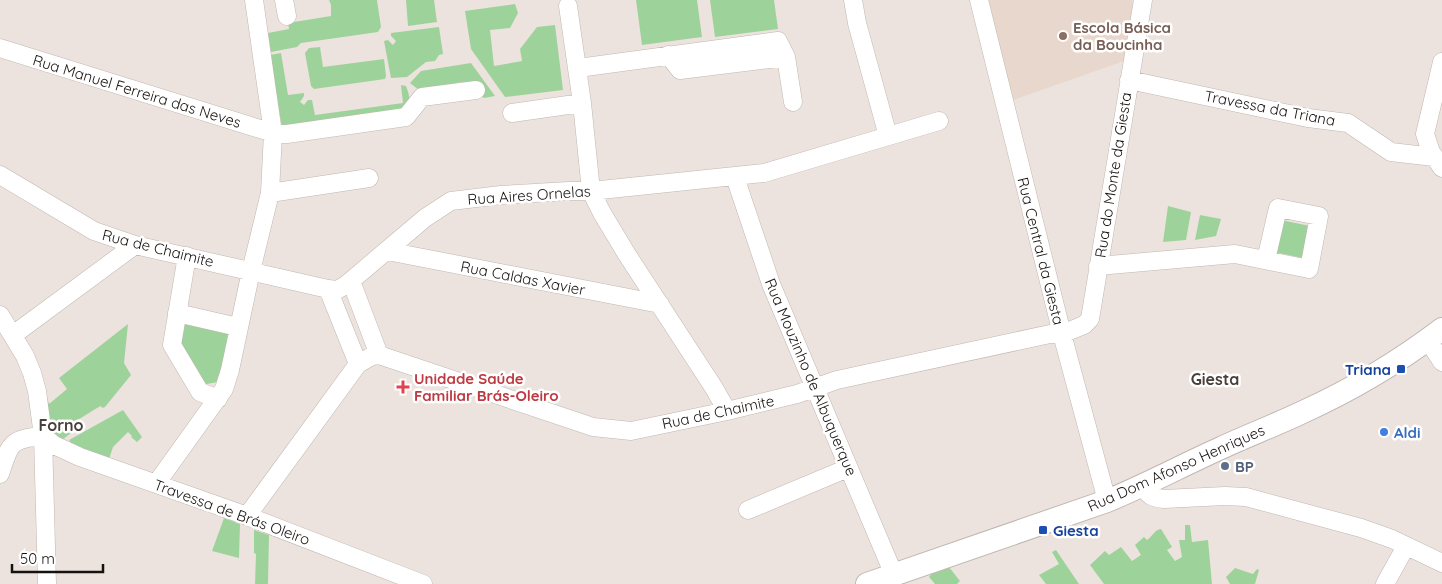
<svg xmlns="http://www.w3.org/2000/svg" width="1442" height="584" font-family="Quicksand,sans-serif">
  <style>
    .built { fill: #e8d7cd }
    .green { fill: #9dd39a }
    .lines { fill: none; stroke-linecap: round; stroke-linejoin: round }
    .minor-casing { stroke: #c0b6b1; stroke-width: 19 }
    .major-casing { stroke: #c0b6b1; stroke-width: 24 }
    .minor { stroke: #fff; stroke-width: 18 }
    .major { stroke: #fff; stroke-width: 22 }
    .education-dot { fill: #8d6e63; stroke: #fff; stroke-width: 2 }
    .transit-dot { fill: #1a4fb4; stroke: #fff; stroke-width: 2 }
    .health-dot { fill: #e0444e; stroke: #fff; stroke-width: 2 }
    .shop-dot { fill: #3f7fe0; stroke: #fff; stroke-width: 2 }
    .service-dot { fill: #5c6f8a; stroke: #fff; stroke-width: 2 }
    .labels { text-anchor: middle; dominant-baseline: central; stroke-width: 5; stroke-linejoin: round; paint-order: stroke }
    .education-label { font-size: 15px; font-weight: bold; fill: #785e54; stroke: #fff; text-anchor: start }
    .street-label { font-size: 15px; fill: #161210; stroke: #fff }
    .transit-label { font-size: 15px; font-weight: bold; fill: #164399; stroke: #fff; text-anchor: end }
    .health-label { font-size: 15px; font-weight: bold; fill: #be3a42; stroke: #fff; text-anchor: start }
    .shop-label { font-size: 15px; font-weight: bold; fill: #366cbe; stroke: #fff; text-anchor: start }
    .service-label { font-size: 15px; font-weight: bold; fill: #4e5e75; stroke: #fff; text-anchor: start }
    .neighbourhood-label { font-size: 16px; font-weight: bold; fill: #483f3b; stroke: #fff }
  </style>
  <rect width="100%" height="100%" fill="#ede3de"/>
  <path class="built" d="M988 0H1132L1133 11 1124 61 1013 100Z"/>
  <path class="green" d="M329 0H377L381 27 378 32 301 43 297 47 271 52 268 33 289 29 288 23 331 16V5Z
    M406 0H434L437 22 408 26Z
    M636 0H697L702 37 642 45Z
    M710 0H774L778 29 715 37Z
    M515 4 518 13 510 28 490 30 494 66 522 61 520 49 537 27 555 25 563 90 505 97 471 49 465 11Z
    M439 27 443 54 439 55 435 61 426 62 407 77 391 78 384 41 388 40 393 45 396 41 391 36V33Z
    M320 47 323 67 384 59 386 76 385 79 314 89 311 86 305 53 309 48Z
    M281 53 288 95 304 93V96L300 102 304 105 308 100H312L315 115 403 103 401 85 406 86C409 94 411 101 408 108L282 128 270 55Z
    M471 63 495 96 484 98 462 82 419 90 410 83 421 71Z
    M1168 206 1191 212 1186 240 1163 242Z
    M1200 215 1221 219 1216 236 1195 240Z
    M1281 220 1310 226 1303 258 1274 252Z
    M182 322 232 333 218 382 201 385 178 341Z
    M128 324 124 363 131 375 105 407 102 408 101 406 97 408 68 426 71 433 61 441C47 427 47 408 44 389L49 404 67 389 59 378Z
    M123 410 142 437 137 442 131 437 132 436 128 432 113 447 108 462 72 444 69 440Z
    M224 518 240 524 239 558 212 551Z
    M1185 525H1190L1192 542 1208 540 1212 584H1104L1090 565 1105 551 1109 555 1121 547 1132 561 1141 555 1135 545 1144 537 1147 540C1153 536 1154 530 1161 529L1172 547 1167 550 1175 561 1182 557 1179 540H1185Z
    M254 530 269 535 268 584H255L256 554 254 553Z
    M1056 550 1079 584H1046L1039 575 1059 564 1052 552Z
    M949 567 960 581 957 584H935L929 577 932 573Z
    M1235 568 1253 574 1257 569 1259 570 1255 584H1230L1226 577Z"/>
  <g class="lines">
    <defs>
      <path id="minor" d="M284 0 287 16
        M853 0 857 23 888 136
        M979 0 1062 334 1107 501
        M568 6 582 103 591 191 602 213 626 253 714 388 727 411
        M0 48 273 133 287 134 406 117 422 97 476 90
        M668 55 680 70 786 57
        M1442 62 1425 134 1431 152 1442 168
        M578 68 778 41 786 57 793 102
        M1129 80 1308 118 1348 123 1391 152 1434 157
        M512 113 582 103
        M0 175 94 231 135 245 328 289 337 290 346 285 425 218 451 201 501 195 569 191H591L764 173 939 121
        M735 177 771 284 894 575
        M270 193 369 178
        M387 251 660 304
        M187 256 172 345 200 392 218 399
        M1098 266 1235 254 1309 269 1319 216 1278 208 1266 260
        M351 281 379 355
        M328 289 358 364
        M177 313 238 327
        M0 315 25 356 32 373 37 391 43 436 47 584
        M13 335 135 245
        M1428 340 1442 362
        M43 436 54 445 80 457 247 516 423 584
        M0 474C10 444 9 439 43 436
        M156 484 224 389 230 370 251 271 270 193 273 133 254 0
        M1143 486C1148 496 1153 498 1164 499L1225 496 1246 497 1361 528 1392 539 1442 563
        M748 510 848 468
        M247 516 358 364 372 356 379 355 593 427 631 431 727 411 797 394 837 380 1050 334H1062L1084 325 1090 319 1143 0
        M1385 584 1406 546"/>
      <path id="major" d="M867 584 1107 501C1146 485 1183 465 1221 448 1249 435 1278 424 1305 411 1353 389 1400 361 1442 329"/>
    </defs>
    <use href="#minor" class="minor-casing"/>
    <use href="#major" class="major-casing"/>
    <use href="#minor" class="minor"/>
    <use href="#major" class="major"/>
  </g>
  <circle class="education-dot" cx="1063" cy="36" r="5"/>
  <g class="transit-dot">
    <rect x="1396" y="364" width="10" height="10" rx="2.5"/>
    <rect x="1038" y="525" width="10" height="10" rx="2.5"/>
  </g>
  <path class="health-dot" d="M400.5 379.5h5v5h5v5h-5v5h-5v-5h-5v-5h5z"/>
  <circle class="shop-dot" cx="1384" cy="432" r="5"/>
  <circle class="service-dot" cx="1225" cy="466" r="5"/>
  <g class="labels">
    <g class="education-label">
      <text x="1073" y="27">Escola Básica<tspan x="1073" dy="17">da Boucinha</tspan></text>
    </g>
    <g class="street-label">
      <text transform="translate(137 91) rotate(17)">Rua Manuel Ferreira das Neves</text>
      <text transform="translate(1270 108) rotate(11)">Travessa da Triana</text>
      <text transform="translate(1113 175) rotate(-81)">Rua do Monte da Giesta</text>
      <text transform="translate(529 195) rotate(-4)">Rua Aires Ornelas</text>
      <text transform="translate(158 248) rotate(14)">Rua de Chaimite</text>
      <text transform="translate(1041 251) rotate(76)">Rua Central da Giesta</text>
      <text transform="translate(523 278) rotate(11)">Rua Caldas Xavier</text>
      <text transform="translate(811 377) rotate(67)">Rua Mouzinho de Albuquerque</text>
      <text transform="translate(718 412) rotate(-12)">Rua de Chaimite</text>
      <text transform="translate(1176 468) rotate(-24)">Rua Dom Afonso Henriques</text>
      <text transform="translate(232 512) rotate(20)">Travessa de Brás Oleiro</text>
    </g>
    <g class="transit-label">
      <text x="1391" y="369">Triana</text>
      <text x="1053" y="530" text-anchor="start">Giesta</text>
    </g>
    <g class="health-label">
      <text x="414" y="378">Unidade Saúde<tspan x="414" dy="17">Familiar Brás-Oleiro</tspan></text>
    </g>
    <g class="shop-label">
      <text x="1394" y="432">Aldi</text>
    </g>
    <g class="service-label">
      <text x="1235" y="466">BP</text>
    </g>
    <g class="neighbourhood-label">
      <text x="1215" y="379">Giesta</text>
      <text x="61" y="425">Forno</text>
    </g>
  </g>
  <path d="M12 564v8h91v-8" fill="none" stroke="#161210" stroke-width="2.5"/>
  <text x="20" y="564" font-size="15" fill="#161210" stroke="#ffffff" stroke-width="4" paint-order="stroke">50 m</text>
</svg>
